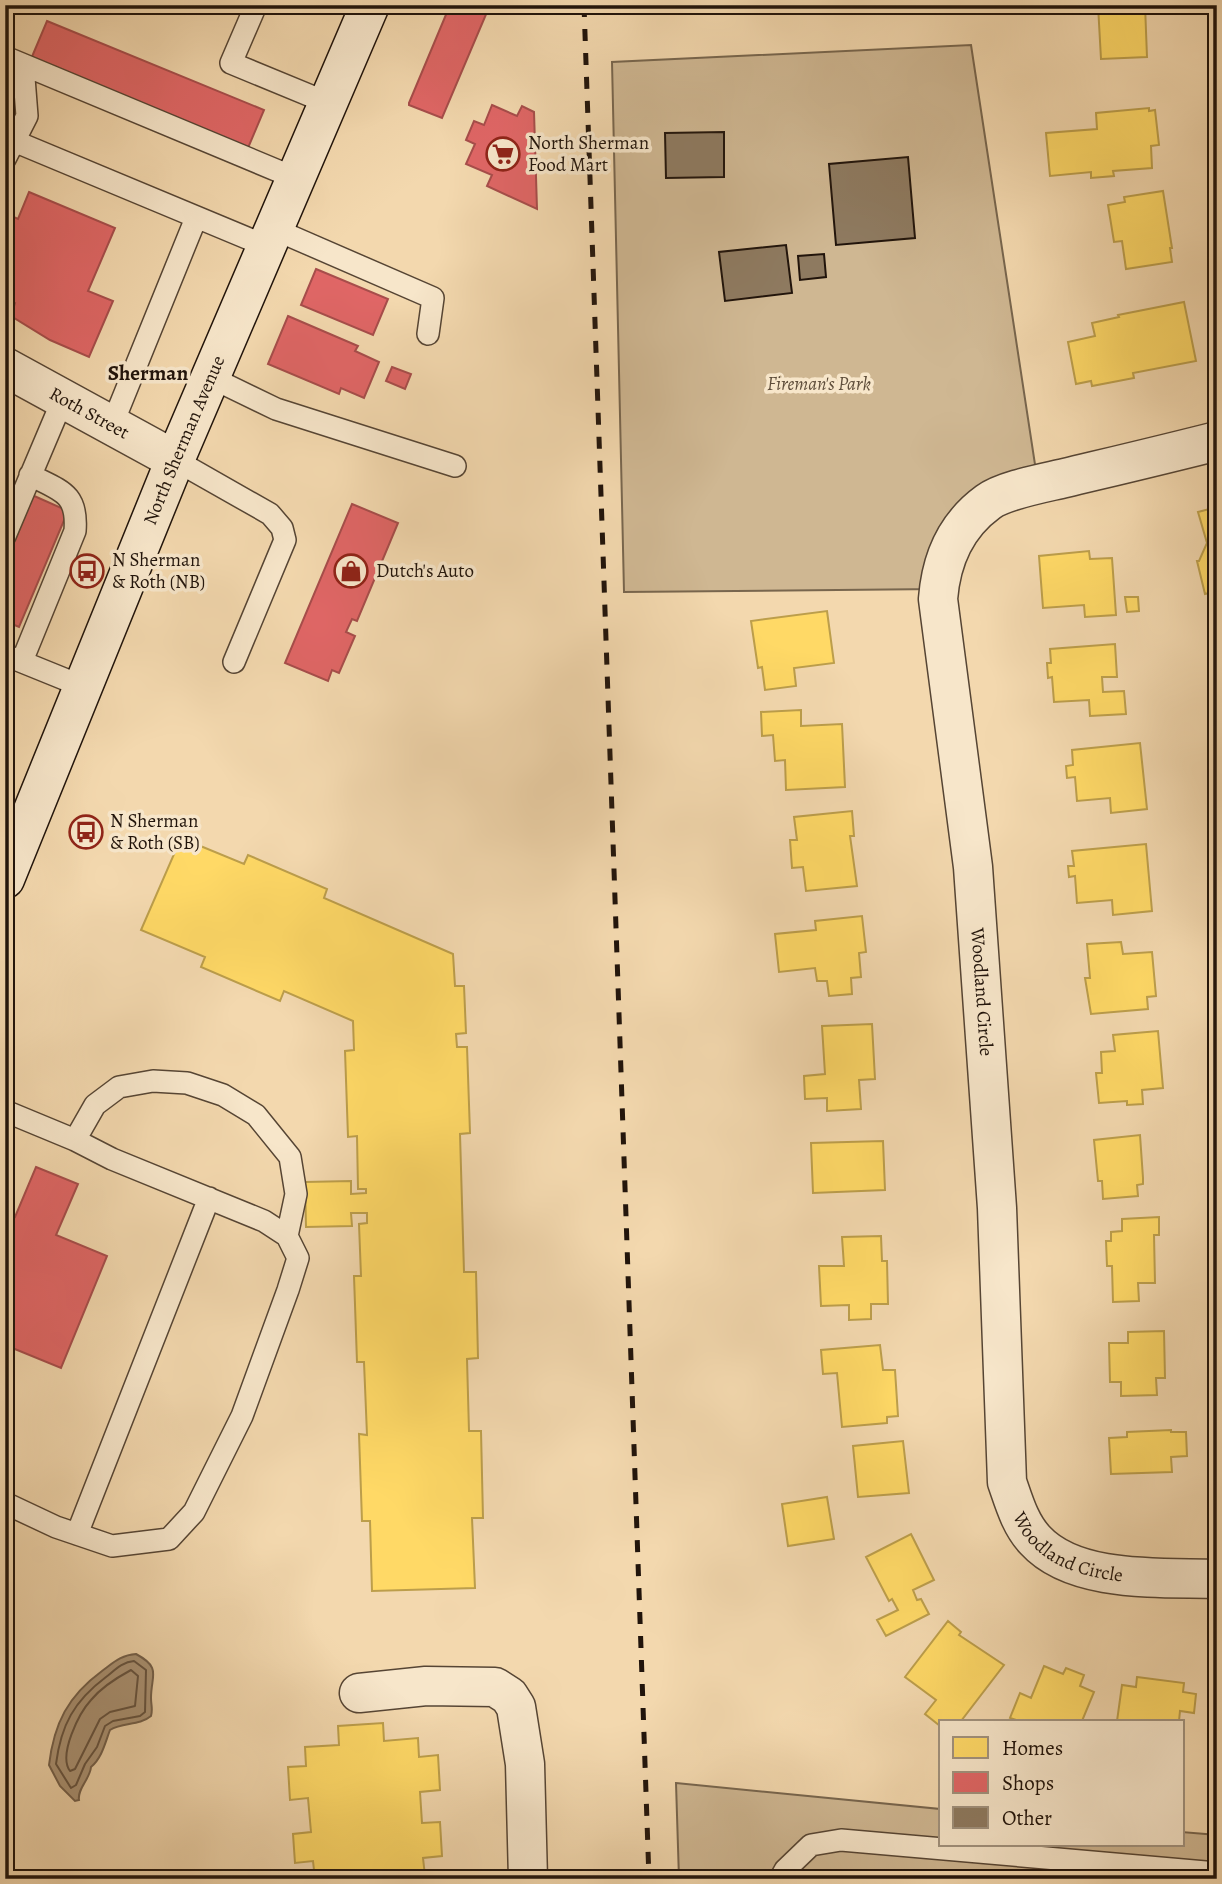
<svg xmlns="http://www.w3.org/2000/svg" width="1222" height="1884" font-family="Alegreya,serif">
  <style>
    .green { fill: #cfb792; stroke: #78664e; stroke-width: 2 }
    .water { fill: #ac9577; stroke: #74614c; stroke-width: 2 }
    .homes { fill: #ffd966; stroke: #bc9e4b; stroke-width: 2 }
    .shops { fill: #e06666; stroke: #a74d4b; stroke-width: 2 }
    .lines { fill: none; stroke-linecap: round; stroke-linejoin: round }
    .shore { stroke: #665441; stroke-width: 2 }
    .building { fill: #8e7a60; stroke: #21140b; stroke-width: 2 }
    .lane-casing { stroke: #564534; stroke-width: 24 }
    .street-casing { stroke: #564534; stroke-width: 41 }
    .secondary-casing { stroke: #21140b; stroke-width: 41 }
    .lane { stroke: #f7e6ca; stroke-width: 21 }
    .street { stroke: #f7e6ca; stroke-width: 38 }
    .secondary { stroke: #f7e6ca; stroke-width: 38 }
    .rail { stroke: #21140b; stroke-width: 5; stroke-dasharray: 12 12; stroke-linecap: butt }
    .labels { text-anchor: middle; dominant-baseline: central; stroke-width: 7; stroke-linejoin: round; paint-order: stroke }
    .poi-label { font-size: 19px; fill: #21140b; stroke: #f7e6ca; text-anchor: start }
    .park-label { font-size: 19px; font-style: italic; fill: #5e4d3a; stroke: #f7e6ca }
    .street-label { font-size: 19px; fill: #21140b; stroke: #f7e6ca }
    .neighbourhood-label { font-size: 21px; font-weight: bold; fill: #21140b; stroke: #f7e6ca }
  </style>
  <rect width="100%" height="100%" fill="#f3d8ae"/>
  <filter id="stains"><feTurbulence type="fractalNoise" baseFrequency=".00286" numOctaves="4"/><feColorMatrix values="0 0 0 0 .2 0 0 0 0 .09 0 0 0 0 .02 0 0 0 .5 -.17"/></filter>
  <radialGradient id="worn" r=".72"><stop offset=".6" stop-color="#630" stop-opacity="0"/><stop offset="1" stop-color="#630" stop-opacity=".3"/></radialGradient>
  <path class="green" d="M971 45 1038 484 989 500 938 589 624 592 612 62Z
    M676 1783 940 1809V1844H1182V1832L1217 1835V1879H679Z"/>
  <path class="water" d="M136 1654C162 1668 151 1675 151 1698 151 1705 153 1709 151 1716 139 1726 123 1722 110 1730 105 1743 102 1758 91 1767 90 1779 77 1789 79 1800L75 1801 60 1786 49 1765C54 1723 68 1696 102 1671 113 1663 121 1655 136 1654Z"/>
  <path class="homes" d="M1098 5H1145L1147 57 1101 59Z
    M1149 108V111L1155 110 1159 145 1151 146 1152 168 1113 171 1114 176 1091 178V172L1050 176 1046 133 1097 129 1096 113Z
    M1163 191 1172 248H1170L1172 262 1126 269 1122 241 1114 242 1108 205 1125 202 1124 197Z
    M1184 302 1196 361 1133 373 1134 378 1092 386 1091 381 1076 384 1068 342 1095 336 1092 323 1119 317 1118 315Z
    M1217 507V591L1205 594 1197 561H1199L1207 543 1198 512Z
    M1089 551 1090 559 1112 558 1116 615 1085 617 1084 605 1043 608 1039 556Z
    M1125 597H1138L1139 611 1127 612Z
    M827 611 834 663 794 668 796 686 765 690 762 667 758 668 751 621Z
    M1115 644 1117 677H1102L1103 692 1124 691 1126 714 1090 716 1089 700 1054 702 1052 677 1048 678 1047 663H1051L1050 649Z
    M801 710V726L842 724 845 787 786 790 785 760 775 761 773 735 762 736 761 712Z
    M1140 743 1147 809 1111 813 1110 798 1077 801 1075 777 1067 778 1066 766 1073 765 1072 750Z
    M852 811 854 836H850L857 886 806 891 803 867 792 868 790 840H797L794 817Z
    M181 838 244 864 248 855 327 889 324 898 453 954 455 986H464L466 1033 456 1034 457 1047H467L470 1133 460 1134 464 1272H476L478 1358 467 1359 469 1431H481L483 1518H472L475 1588 372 1591 370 1521H362L359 1434 367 1435 364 1362H357L354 1276H361L359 1224 367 1223V1213H351L352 1226 306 1227 305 1182 351 1181V1194L366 1193V1189H358L357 1136 348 1137 345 1051 354 1050 353 1021 284 991 280 1001 201 967 205 957 141 930Z
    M1146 844 1152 911 1113 915 1112 900 1077 903 1075 876 1069 877 1068 866H1074L1072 851Z
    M862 916 866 952 859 953 861 977 851 978 852 994 829 996 827 981H817L815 968 779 972 775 934 816 930 815 921Z
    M1121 942 1123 954 1152 952 1156 996 1147 997 1148 1009 1091 1014 1085 978H1090L1087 944Z
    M872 1024 875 1079 859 1080 861 1109 827 1111V1098L805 1099 804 1076 825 1074 822 1026Z
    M1158 1031 1163 1088 1142 1090 1143 1104 1127 1105V1101L1099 1103 1096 1073H1102L1101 1052 1115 1051 1113 1035Z
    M1140 1135 1143 1178V1184L1137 1185 1138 1196 1103 1199 1102 1181H1098L1094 1140Z
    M883 1141 885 1190 813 1193 811 1143Z
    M1159 1217V1235H1154L1155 1283H1138L1139 1301 1113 1302 1112 1266H1107L1106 1241H1111V1232L1122 1231V1219Z
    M881 1236 882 1261H887L888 1304H871V1319L849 1320V1305L821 1306 819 1266H844L842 1237Z
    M1164 1331 1165 1378H1156L1157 1395 1121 1396V1382H1110L1109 1343H1128V1332Z
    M880 1345 883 1370H895L898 1416 887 1417V1423L842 1427 837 1373 823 1374 821 1350Z
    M1171 1430V1432H1186L1187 1456 1171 1457 1172 1472 1111 1474 1109 1438 1127 1437V1432Z
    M903 1441 909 1493 858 1497 853 1446Z
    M827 1497 834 1539 788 1546 782 1504Z
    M911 1534 934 1580 913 1590 917 1600 921 1599 929 1614 886 1636 877 1620 898 1610 892 1599 889 1601 866 1557Z
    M948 1621 961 1632 959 1635 1004 1665 961 1721H940V1726L925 1714 936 1700 905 1677Z
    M1044 1666 1063 1674 1066 1668 1084 1675 1080 1686 1094 1692 1082 1721H1019L1010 1718 1020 1693 1031 1698Z
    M1137 1677 1184 1683 1183 1692 1196 1694 1194 1713 1180 1711 1179 1721H1117L1122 1685 1136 1687Z
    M383 1723 384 1741 418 1738 419 1757 438 1755 440 1790 420 1792 422 1823 440 1822 442 1856 423 1858 425 1876 391 1879H315L313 1861 295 1863 293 1834 311 1832 308 1798 290 1800 288 1767 306 1766 305 1747 339 1745 338 1726Z"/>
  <path class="shops" d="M450 5H490L442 118 409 105V103Z
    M47 21 264 110 248 148 31 59Z
    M492 105 517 116 522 106 534 112 537 209 487 186 492 175 466 164 475 144 466 140 474 121 484 125Z
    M29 192 115 228 88 291 113 301 89 357 50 340 11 316 15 303 5 299V213L18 219Z
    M316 269 388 299 373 335 301 305Z
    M288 316 358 346 355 351 379 362 364 398 341 388 339 394 268 364Z
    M392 367 411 374 405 389 386 381Z
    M32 495 68 511 19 627 5 621V559Z
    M352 504 398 523 357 621 352 619 346 632 355 636 339 673 332 670 328 681 285 663Z
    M36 1167 78 1184 56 1235 107 1256 61 1368 5 1345V1213L15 1217Z"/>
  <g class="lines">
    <path class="shore" d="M134 1661 146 1670 145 1712 140 1716 113 1721 105 1726 97 1747 85 1764 76 1785 71 1788 56 1764C61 1725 74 1701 106 1677 115 1670 122 1662 134 1661Z
      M131 1670 138 1676 135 1706 110 1712 100 1719 75 1769 70 1771C58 1755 79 1713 91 1700 100 1689 118 1677 131 1670Z"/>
  </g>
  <path class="building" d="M724 132V177L666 178 665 133Z
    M908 157 915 238 836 245 829 164Z
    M786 245 792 293 725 301 719 252Z
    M824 254 826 277 800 280 798 256Z"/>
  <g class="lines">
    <defs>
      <path id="lane" d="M256 5 231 63 328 103
        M5 57 295 178
        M14 141 266 246
        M5 159 27 116 23 65
        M274 229 433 298 428 334
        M210 377 276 409 455 466
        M112 425 196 218
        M175 460 270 514 282 528 285 540 234 662
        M5 536 63 399
        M5 655 84 687
        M22 661 75 531C78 493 61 491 30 475
        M5 1111 75 1140 112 1159 264 1221 287 1236 298 1258 288 1290 242 1416 194 1512 169 1539 112 1546 56 1527 5 1503
        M75 1140 95 1105 119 1087 153 1081 187 1083 223 1095 256 1115 290 1157 296 1194 287 1236
        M77 1534 209 1198
        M780 1879 785 1870 811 1845 841 1840 1217 1873"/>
      <g id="street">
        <path id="s1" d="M5 367 175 460"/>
        <path id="s2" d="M1217 441C1166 454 1115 466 1065 478 1044 483 1004 490 988 502 955 526 941 560 938 599L973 867 997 1208 1007 1482C1014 1502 1020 1524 1035 1540 1075 1584 1162 1577 1217 1579"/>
        <path d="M359 1693 426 1686 495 1687 509 1696 516 1707 525 1764 528 1879"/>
      </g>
      <g id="secondary">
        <path id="s3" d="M5 879 175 460 370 5"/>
      </g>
    </defs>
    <use href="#lane" class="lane-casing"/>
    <use href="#street" class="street-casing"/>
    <use href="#secondary" class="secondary-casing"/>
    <use href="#lane" class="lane"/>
    <use href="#street" class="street"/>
    <use href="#secondary" class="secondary"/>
    <path class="rail" d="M584 5 649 1879"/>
  </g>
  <defs>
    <symbol id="supermarket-ring" viewBox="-11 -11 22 22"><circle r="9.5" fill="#f7e6ca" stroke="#8f2418" stroke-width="1.5"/><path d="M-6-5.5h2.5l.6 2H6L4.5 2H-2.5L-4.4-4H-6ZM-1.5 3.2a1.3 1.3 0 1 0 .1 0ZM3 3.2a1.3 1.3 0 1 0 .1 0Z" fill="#8f2418"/></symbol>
    <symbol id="bus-ring" viewBox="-11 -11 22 22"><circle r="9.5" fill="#f7e6ca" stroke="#8f2418" stroke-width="1.5"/><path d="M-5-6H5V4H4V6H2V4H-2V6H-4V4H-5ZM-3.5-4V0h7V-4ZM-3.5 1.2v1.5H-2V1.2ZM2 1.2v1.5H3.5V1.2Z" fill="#8f2418"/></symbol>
    <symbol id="shop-ring" viewBox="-11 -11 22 22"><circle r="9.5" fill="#f7e6ca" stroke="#8f2418" stroke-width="1.5"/><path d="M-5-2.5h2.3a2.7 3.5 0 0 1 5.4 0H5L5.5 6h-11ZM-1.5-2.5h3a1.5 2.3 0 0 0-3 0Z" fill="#8f2418"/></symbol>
  </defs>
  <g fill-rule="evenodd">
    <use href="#supermarket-ring" x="484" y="135" width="38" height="38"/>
    <use href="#bus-ring" x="68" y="552" width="38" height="38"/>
    <use href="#shop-ring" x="332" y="552" width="38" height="38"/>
    <use href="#bus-ring" x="67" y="813" width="38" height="38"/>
  </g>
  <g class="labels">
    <g class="poi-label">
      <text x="528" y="143">North Sherman<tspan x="528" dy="22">Food Mart</tspan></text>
      <text x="112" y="560">N Sherman<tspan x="112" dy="22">&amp; Roth (NB)</tspan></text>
      <text x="376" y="571">Dutch's Auto</text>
      <text x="110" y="821">N Sherman<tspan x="110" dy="22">&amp; Roth (SB)</tspan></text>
    </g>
    <g class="park-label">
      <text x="819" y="384">Fireman's Park</text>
    </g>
    <g class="street-label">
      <text stroke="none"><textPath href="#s1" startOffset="96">Roth Street</textPath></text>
      <text stroke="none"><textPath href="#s3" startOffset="474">North Sherman Avenue</textPath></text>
      <text stroke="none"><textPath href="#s2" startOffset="746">Woodland Circle</textPath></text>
      <text stroke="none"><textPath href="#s2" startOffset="1334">Woodland Circle</textPath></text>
    </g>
    <g class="neighbourhood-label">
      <text x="148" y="373">Sherman</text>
    </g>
  </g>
  <rect width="1222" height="1884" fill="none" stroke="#f3d8ae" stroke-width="28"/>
  <rect x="7" y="7" width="1208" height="1870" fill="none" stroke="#21140b" stroke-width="3.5"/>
  <rect x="14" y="14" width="1194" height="1856" fill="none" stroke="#21140b" stroke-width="2"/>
  <rect x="939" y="1720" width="245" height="126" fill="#f7e6ca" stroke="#a1927e" stroke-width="2"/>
  <rect x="953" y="1737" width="35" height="21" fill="#ffd966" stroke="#a1927e" stroke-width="2"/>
  <text x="1002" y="1755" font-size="21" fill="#21140b">Homes</text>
  <rect x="953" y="1772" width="35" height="21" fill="#e06666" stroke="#a1927e" stroke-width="2"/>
  <text x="1002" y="1790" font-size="21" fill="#21140b">Shops</text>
  <rect x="953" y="1807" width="35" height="21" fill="#8e7a60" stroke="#a1927e" stroke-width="2"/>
  <text x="1002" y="1825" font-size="21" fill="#21140b">Other</text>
  <rect width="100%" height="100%" filter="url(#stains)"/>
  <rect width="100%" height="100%" fill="url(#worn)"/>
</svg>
